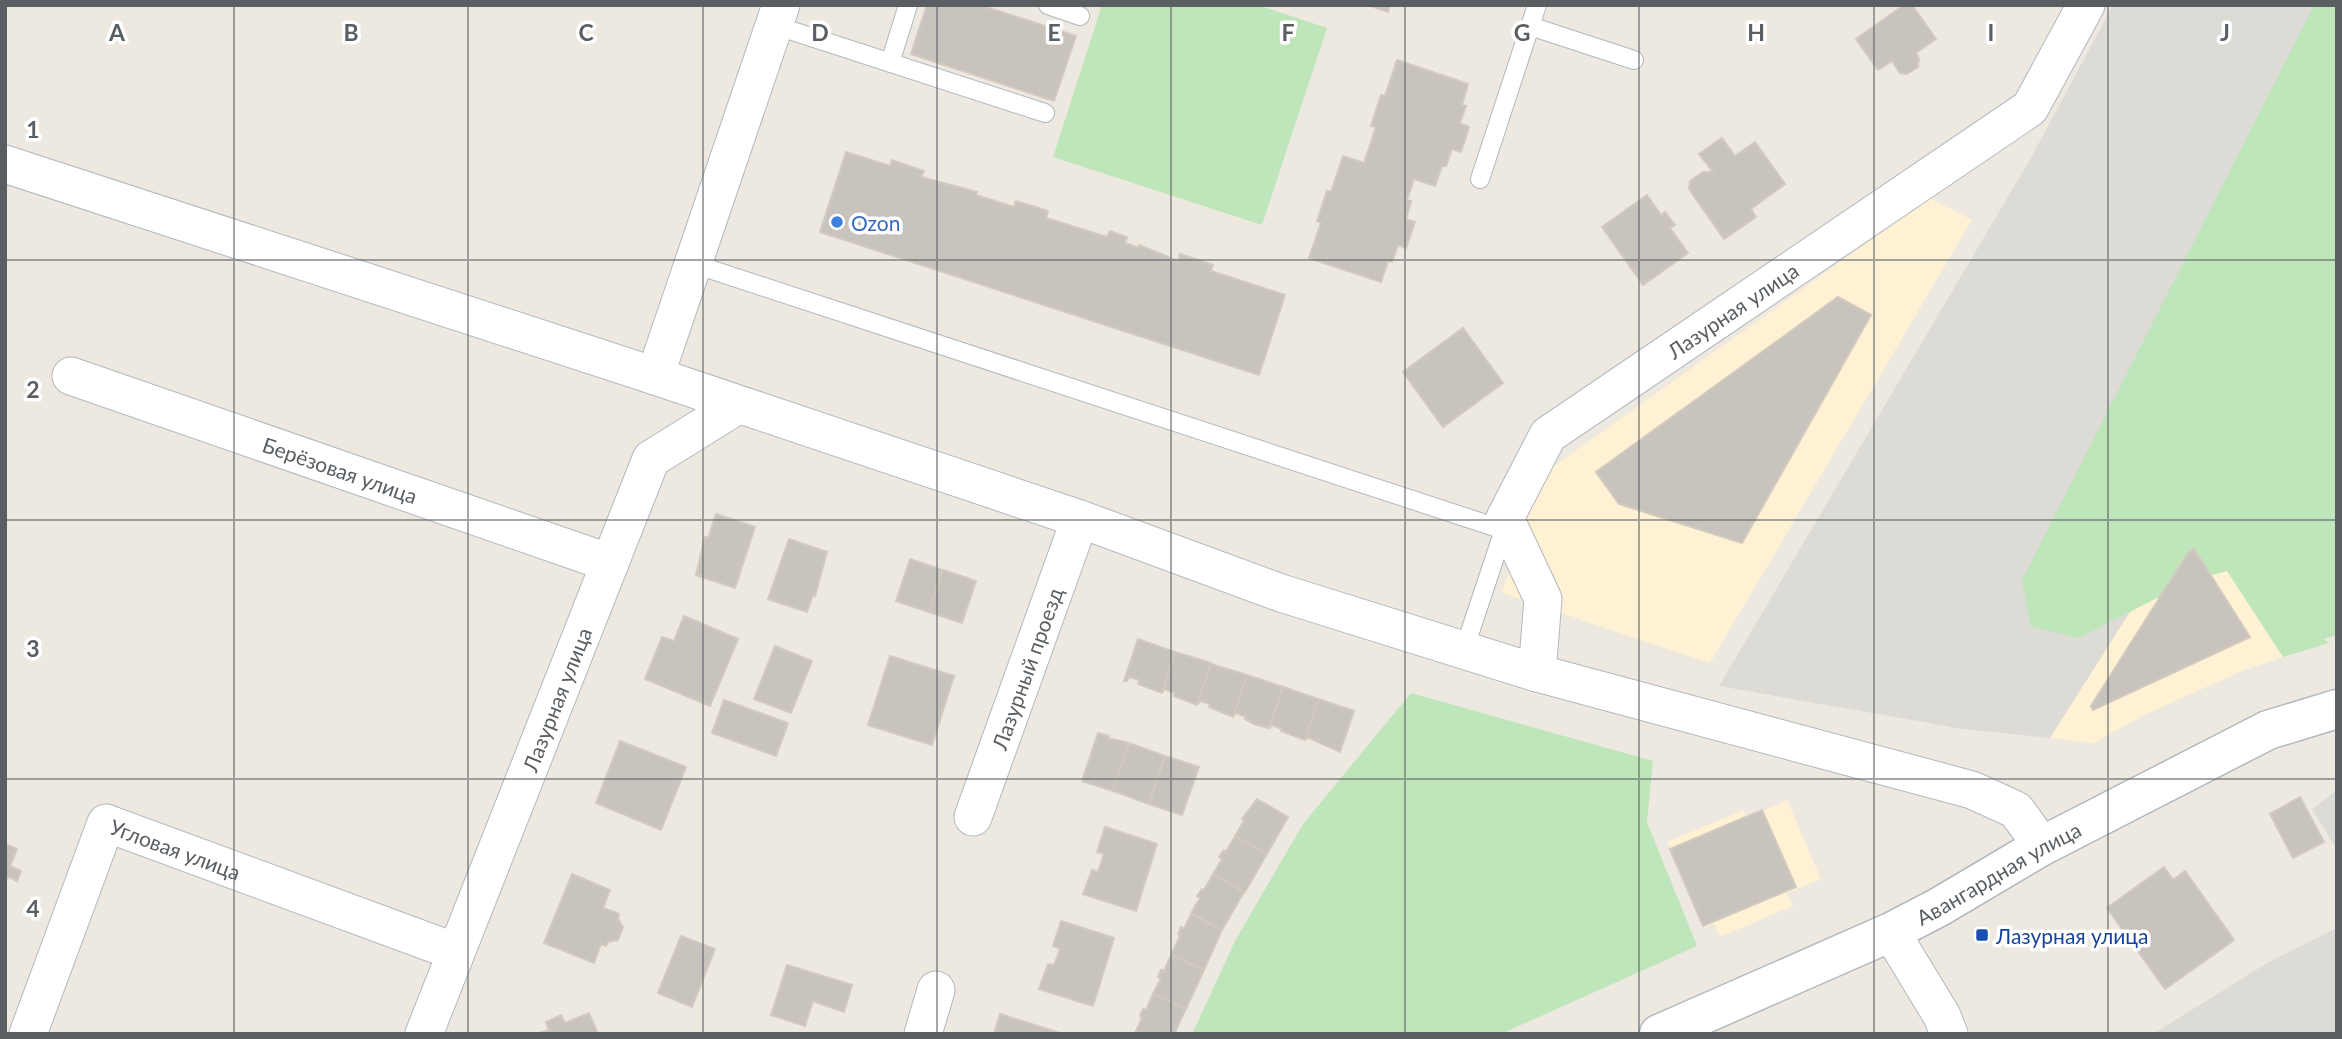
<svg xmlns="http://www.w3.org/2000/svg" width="2342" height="1039" font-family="Lato,sans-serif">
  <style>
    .commercial { fill: #fff1d3 }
    .industrial { fill: #dddbd5 }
    .green { fill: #bee6ba }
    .building { fill: #c8c3bd; stroke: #d2cabe; stroke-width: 2 }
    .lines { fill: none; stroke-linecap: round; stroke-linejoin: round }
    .service-casing { stroke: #b3b7bc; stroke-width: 20 }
    .minor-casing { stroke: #b3b7bc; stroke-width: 39 }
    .secondary-casing { stroke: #b4b8be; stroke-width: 41 }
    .service { stroke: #fff; stroke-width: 18 }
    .minor { stroke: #fff; stroke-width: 37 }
    .secondary { stroke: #fff; stroke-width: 38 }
    .grid { fill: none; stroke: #595e62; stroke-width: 2; stroke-opacity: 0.55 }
    .shop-dot { fill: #3f7fe0; stroke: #fff; stroke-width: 2.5 }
    .transit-dot { fill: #1a4fb4; stroke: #fff; stroke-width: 2.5 }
    .labels { text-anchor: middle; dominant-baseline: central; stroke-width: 7; stroke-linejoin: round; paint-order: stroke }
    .shop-label { font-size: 21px; fill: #366cbe; stroke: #fff; text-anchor: start }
    .street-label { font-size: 21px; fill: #595e62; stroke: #fff }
    .transit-label { font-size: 21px; fill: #164399; stroke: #fff; text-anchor: start }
    .grid-label { font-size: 23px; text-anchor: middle; font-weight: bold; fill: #595e62; stroke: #fff; stroke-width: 7; stroke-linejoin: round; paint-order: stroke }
  </style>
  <rect width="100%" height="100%" fill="#ede9e0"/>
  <path class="commercial" d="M1930 198 1972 220 1710 663 1502 593 1540 476Z
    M2191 515 2283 657 2244 670 2144 715 2094 743 2050 738Z
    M1787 800 1821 879 1787 893 1793 906 1720 937 1714 924 1704 928 1667 842 1743 810 1747 818Z"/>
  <path class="industrial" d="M2113 5H2337L2261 405 2050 738 1963 729 1719 686 2032 156Z
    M2337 790V850L2312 809Z
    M2337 928V1034H2153L2267 963Z"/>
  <path class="green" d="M1102 5H1258L1327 28 1262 225 1053 157Z
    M2314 5H2337V635L2324 639 2329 643 2283 657 2227 571 2192 580 2079 638 2030 626 2022 580Z
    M1411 693 1653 761 1647 822 1697 946 1501 1034H1192L1236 939 1303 824Z"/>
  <path class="building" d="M927 5H980L1076 36 1054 101 911 54Z
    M1368 5H1390L1388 12Z
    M1904 5H1912L1936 39 1916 53 1919 59 1918 67 1907 74 1900 73 1892 61 1878 70 1856 39Z
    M1397 60 1468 84 1462 105 1466 106 1460 123 1469 127 1461 152 1452 149 1446 166H1442L1435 186 1414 179 1407 200 1411 201 1406 219 1415 222 1406 248 1398 245 1392 262 1388 261 1381 282 1309 258 1321 223 1317 221 1327 191 1331 192 1343 156 1364 163 1376 127 1371 126 1381 95 1385 96Z
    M1722 138 1735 156 1755 142 1785 184 1751 209 1756 217 1724 239 1689 189 1690 181 1703 172H1713L1699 154Z
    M846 152 890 166 892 160 924 171 921 177 977 192 976 195 1014 207 1016 201 1048 211 1046 218 1107 237 1110 231 1127 237 1125 243 1139 248V245L1178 261 1180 254 1213 265 1211 271 1285 295 1259 375 820 232Z
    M1647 195 1661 215 1665 212 1675 225 1670 228 1688 253 1643 285 1602 227Z
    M1838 297 1871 315 1742 543 1619 504 1596 472Z
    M1463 328 1503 383 1443 427 1403 372Z
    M716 514 755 527 735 588 696 575 705 537 708 538Z
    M789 539 827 552 815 596 813 595 807 612 768 599Z
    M2194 549 2250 637 2093 710 2091 706 2188 553Z
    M910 559 942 570 929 612 896 601Z
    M943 570 976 581 962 623 929 612Z
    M684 616 738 639 710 706 645 679 662 637 674 641Z
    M1138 639 1175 652 1162 693 1138 684 1139 680 1129 677 1127 681H1124Z
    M775 646 812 661 791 713 754 699Z
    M1175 652 1211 663 1197 705 1174 696 1175 693 1164 689 1162 693Z
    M890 656 954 676 932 745 868 725Z
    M1211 664 1247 675 1233 717 1209 707 1210 704 1200 701 1197 705Z
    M1247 675 1283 687 1269 728 1254 724 1245 719 1246 717 1236 713 1233 717Z
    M1283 687 1318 699 1305 740 1281 731 1282 729 1272 725 1269 729Z
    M1318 699 1354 711 1340 752 1307 737 1305 740Z
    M724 700 788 723 776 756 712 733Z
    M1098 733 1109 736 1108 738 1129 743 1113 791 1082 781Z
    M620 741 686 767 661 830 596 803Z
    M1129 743 1165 756 1149 804 1113 791Z
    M1165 756 1199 767 1182 815 1149 804Z
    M2300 797 2324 842 2293 858 2270 814Z
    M1257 799 1288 817 1267 854 1235 836 1244 821 1242 819Z
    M1762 810 1796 887 1703 926 1670 849Z
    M1105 827 1157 844 1136 911 1083 894 1092 870 1098 872 1104 854 1097 852Z
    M1235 836 1267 854 1245 892 1213 874 1222 859 1219 857 1224 850 1226 852Z
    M5 844 17 849 10 866 21 871 17 881 9 877 5 880Z
    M2164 867 2173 880 2185 871 2234 940 2165 989 2107 908Z
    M572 874 610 890 603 908 619 914 618 919 623 927 618 940 608 942 606 946 601 944 594 963 544 943Z
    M1213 874 1244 892 1222 930 1191 913 1200 898 1197 896 1202 889 1204 890Z
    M1191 914 1222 930 1204 970 1171 955 1180 936 1178 934 1181 927 1184 929Z
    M1061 921 1114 938 1093 1006 1039 989 1048 964 1054 965 1060 949 1053 946Z
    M681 936 715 949 692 1007 658 993Z
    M1171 955 1204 970 1186 1009 1153 994 1161 978 1158 977 1161 970 1164 971Z
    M787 965 852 985 844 1012 813 1001 805 1026 771 1015Z
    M1153 994 1186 1009 1174 1034 1135 1033 1142 1018 1140 1016 1143 1009 1146 1010Z
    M589 1013 598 1034 539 1033 549 1030 546 1022 561 1015 565 1023Z
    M1000 1014 1063 1034H994Z"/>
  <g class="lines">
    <defs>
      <path id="service" d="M1048 5 1080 16
        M774 25 1045 113
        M1530 26 1634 60
        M890 63 908 5
        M1480 179 1537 5
        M694 264 1504 530 1464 650"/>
      <g id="minor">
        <path d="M5 164 655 376 1080 519 1281 593 1537 673 1972 790 2016 810 2042 846"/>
        <path id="s1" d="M71 376 610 563"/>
        <path d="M655 376 781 5"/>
        <path id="s2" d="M1537 673 1543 599 1505 518 1548 435 2030 108 2086 5"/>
        <path id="s3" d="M973 817 1080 519"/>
        <path d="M1891 932 1942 1016 1949 1034"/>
        <path id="s4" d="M28 1034 106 823 456 952"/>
        <path id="s5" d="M424 1034 651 459 738 405"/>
        <path d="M923 1034 936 990"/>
      </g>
      <g id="secondary">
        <path id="s6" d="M1659 1034 1891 932 1939 907 2042 846 2268 730 2337 709"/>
      </g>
    </defs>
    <use href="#service" class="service-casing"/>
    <use href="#minor" class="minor-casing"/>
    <use href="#secondary" class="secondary-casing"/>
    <use href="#service" class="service"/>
    <use href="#minor" class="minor"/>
    <use href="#secondary" class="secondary"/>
  </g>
  <path class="grid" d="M234 5V1034M468 5V1034M703 5V1034M937 5V1034M1171 5V1034M1405 5V1034M1639 5V1034M1874 5V1034M2108 5V1034M5 260H2337M5 520H2337M5 779H2337"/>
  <circle class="shop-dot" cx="837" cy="222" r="7"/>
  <rect class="transit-dot" x="1975" y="928" width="14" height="14" rx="3.5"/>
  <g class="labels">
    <g class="shop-label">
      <text x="851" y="222">Ozon</text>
    </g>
    <g class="street-label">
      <text stroke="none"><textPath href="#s2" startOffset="480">Лазурная улица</textPath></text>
      <text stroke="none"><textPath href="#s1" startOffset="285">Берёзовая улица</textPath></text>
      <text stroke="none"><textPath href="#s3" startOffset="158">Лазурный проезд</textPath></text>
      <text stroke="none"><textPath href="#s5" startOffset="360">Лазурная улица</textPath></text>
      <text stroke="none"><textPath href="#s4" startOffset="299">Угловая улица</textPath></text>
      <text stroke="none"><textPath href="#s6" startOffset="376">Авангардная улица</textPath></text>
    </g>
    <g class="transit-label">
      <text x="1996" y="935">Лазурная улица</text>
    </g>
  </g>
  <g class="grid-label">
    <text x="117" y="41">A</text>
    <text x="351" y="41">B</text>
    <text x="586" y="41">C</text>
    <text x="820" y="41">D</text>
    <text x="1054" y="41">E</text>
    <text x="1288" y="41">F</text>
    <text x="1522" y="41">G</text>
    <text x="1756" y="41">H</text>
    <text x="1991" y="41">I</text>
    <text x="2225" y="41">J</text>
    <text x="33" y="138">1</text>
    <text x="33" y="398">2</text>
    <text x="33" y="657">3</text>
    <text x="33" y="917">4</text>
  </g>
  <rect width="2342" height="1039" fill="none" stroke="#595e62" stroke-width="14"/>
</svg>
